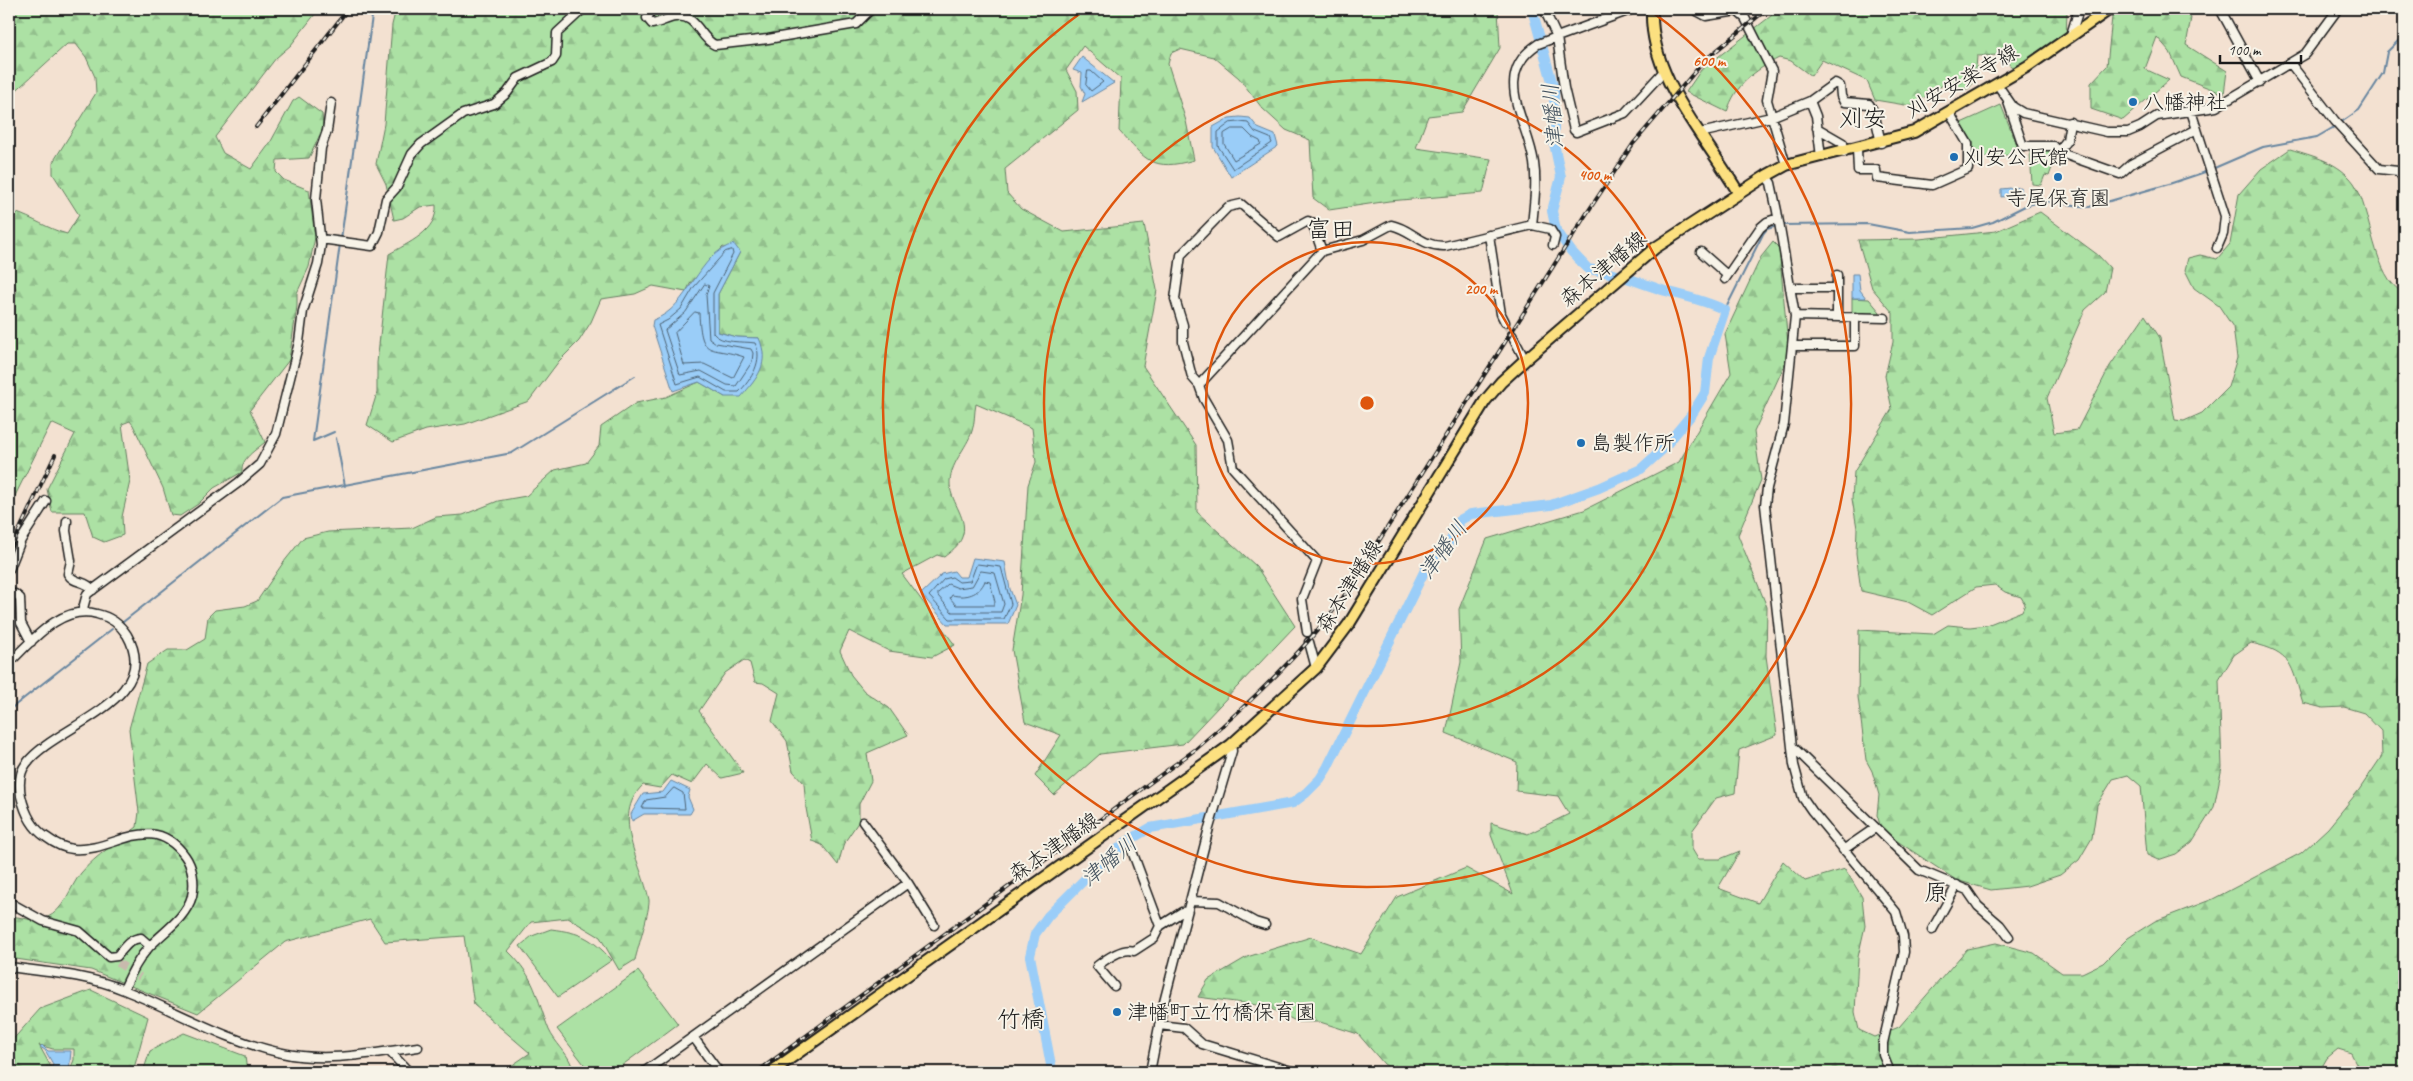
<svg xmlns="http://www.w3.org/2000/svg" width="2413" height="1081" font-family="Caveat,'Klee One',sans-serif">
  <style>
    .green { fill: #ace1a4; stroke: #647e60 }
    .forest { fill: url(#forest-firs); stroke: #647e60 }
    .water { fill: #9acdf8; stroke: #6886a0 }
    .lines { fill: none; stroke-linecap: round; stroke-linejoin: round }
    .shore { stroke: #4e6374; stroke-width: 1 }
    .stream { stroke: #6886a0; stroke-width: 2 }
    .river { stroke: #9acdf8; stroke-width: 10 }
    .minor-tunnel { stroke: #c8baad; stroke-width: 8; stroke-dasharray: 8 4; stroke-linecap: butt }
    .minor-casing { stroke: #1c1c1c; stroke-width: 11 }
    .major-casing { stroke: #1c1c1c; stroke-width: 14 }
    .minor { stroke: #f7f3e8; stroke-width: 8 }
    .major { stroke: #fce080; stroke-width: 10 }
    .rail-casing { stroke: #1c1c1c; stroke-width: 4 }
    .rail { stroke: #f7f3e8; stroke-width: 2; stroke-dasharray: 5.5; stroke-linecap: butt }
    .ring { fill: none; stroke: #de560d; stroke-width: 2.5 }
    .poi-dot { fill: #1f6fb2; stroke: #f7f3e8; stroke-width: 2 }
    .labels { text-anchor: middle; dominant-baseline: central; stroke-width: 4; stroke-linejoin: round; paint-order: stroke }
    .street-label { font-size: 21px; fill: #1c1c1c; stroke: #f7f3e8 }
    .poi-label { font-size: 21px; fill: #1c1c1c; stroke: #f7f3e8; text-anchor: start }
    .water-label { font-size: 22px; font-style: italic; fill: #42515e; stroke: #f7f3e8 }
    .quarter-label { font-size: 24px; fill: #1c1c1c; stroke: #f7f3e8 }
    .centre { fill: #de560d; stroke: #f7f3e8; stroke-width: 2.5 }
    .ring-label { font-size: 15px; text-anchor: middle; font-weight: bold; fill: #de560d; stroke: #f7f3e8; stroke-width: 4; stroke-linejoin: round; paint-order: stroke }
  </style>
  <defs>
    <pattern id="forest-firs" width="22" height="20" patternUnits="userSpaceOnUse" patternTransform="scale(1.25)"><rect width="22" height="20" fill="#ace1a4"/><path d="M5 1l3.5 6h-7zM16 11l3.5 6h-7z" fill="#93c08d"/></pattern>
  </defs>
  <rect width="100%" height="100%" fill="#f3e1d1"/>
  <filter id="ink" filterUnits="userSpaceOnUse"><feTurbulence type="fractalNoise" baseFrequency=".02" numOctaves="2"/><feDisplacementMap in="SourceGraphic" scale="10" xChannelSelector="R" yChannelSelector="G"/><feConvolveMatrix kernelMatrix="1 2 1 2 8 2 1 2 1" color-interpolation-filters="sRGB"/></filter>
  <g filter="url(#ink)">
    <path class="green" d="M2001 105 2017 145 2010 155 1973 158V142L1961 123Z
      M2031 148 2051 149 2056 156 2049 176 2045 175 2041 185 2032 184 2030 152Z
      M1852 298 1869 299 1880 312 1879 314H1852Z
      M551 929C582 933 590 937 612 960L558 997 520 946 532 936Z
      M638 971 678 1024 613 1072H590L557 1029Z
      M184 1033 245 1056 247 1072H143L150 1051Z"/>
    <path class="forest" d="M9 9H319L291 45 276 58 215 137 223 153 251 169 270 143 293 101 299 97 322 114 323 128 309 158 277 160 276 172 284 180 309 190 315 237 309 267 297 293V306L289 360 250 410 265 442C255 451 241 458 242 472L214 488 198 504 180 516 171 515 163 488 133 425 130 421 122 424 130 481 122 517 123 535 104 542 93 537 85 512H52L47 489 75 434 51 423 9 508V303L13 301 17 291 11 278H9V214L14 212C33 218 48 229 67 234L79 215 53 174V162L96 93 95 77 86 57 76 44H67L9 97Z
      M396 9H1498L1500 48 1462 112 1428 116 1416 148 1491 159 1483 193 1389 201 1329 210 1313 198 1310 140 1286 130 1262 108 1239 78 1214 57 1180 49 1171 53 1168 64 1186 121 1194 160C1152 172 1146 160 1119 131L1121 79 1083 46 1066 70 1077 91 1078 110 1005 169 1007 193 1021 209 1064 232 1144 224 1157 290 1143 366 1196 445 1197 512 1256 566 1295 626 1183 744 1100 754 1054 795 1035 776 1061 735 1025 722 1012 650 1021 595 1028 485 1036 462 1032 428 976 404C974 413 975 423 972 431 967 448 949 464 950 485 951 503 969 519 962 537 959 546 950 552 944 557L937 555 902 574 955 645 932 657 889 651 849 631 840 651 851 675 864 691 889 708 908 735 867 753 871 781 859 804V821L844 843 838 865 822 845 812 841 806 808 804 783 793 771 787 741 772 721 779 693 763 683 755 682 750 663 744 660 725 673 699 711 743 773 722 778 707 764 692 784 672 775 660 788 643 785C610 817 642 863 649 900 650 910 638 947 635 960L619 970 600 937 568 918 531 922 508 951C536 978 536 997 549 1030 555 1043 567 1052 572 1066L564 1072H509L511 1066 530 1053 474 1005 464 936 385 942 370 919 285 942 198 1013 91 970 9 958V917C22 915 33 924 46 918 65 910 69 888 81 873 96 855 119 841 137 827L139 812 129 729 147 664 168 650H187L205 639 208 617 215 610 245 606 257 601 283 563 303 538 328 532 412 528 436 517 463 515 498 501 526 496 555 470 586 463 599 446 601 427 636 403 666 397 699 382 725 397 759 338 736 337 718 332V294L740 252 723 247 690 284 686 292 653 286 635 294 601 299 591 322 579 341 559 361 529 401 465 424 426 430 393 442 367 425 377 393V363L389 254C408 243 438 231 436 205L420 207 403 218 394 220 386 184 376 164 384 124 392 25Z
      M1780 9H2070L2067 12 2066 37 2014 69 1999 55 1977 56 1975 81 1968 89 1943 85 1911 106 1875 100 1867 81 1822 60 1811 76 1791 61 1779 58C1755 70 1735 85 1727 112L1686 92 1701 70Z
      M2123 9H2184L2191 18 2186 45 2227 71 2224 94 2181 77 2170 52 2157 37 2145 69 2169 80 2123 120 2091 109V83L2107 66 2112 17Z
      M2290 149C2313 156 2339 162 2354 183 2371 208 2373 279 2404 293V1072H2358V1067L2351 1053 2338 1049 2327 1058 2319 1072H1396L1384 1064 1358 1034 1320 1022H1298L1265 1006 1198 997 1208 980 1247 957 1311 937 1361 954 1397 897 1466 868 1513 894 1491 835V823L1528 834 1569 814 1558 796 1516 791 1517 762 1446 733 1461 662 1459 609 1487 539 1584 510 1679 462 1731 373 1725 334 1761 257 1773 242 1779 248 1789 355 1754 432 1761 480 1738 535 1767 607 1766 656 1777 735 1739 750 1735 793 1716 798 1692 831V849L1698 859H1720L1740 851 1718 888 1758 903 1783 861 1805 881 1845 869 1862 897 1865 926 1858 957 1855 1012 1859 1030 1874 1037 1899 1027 1967 949 1996 943 2034 953 2062 973H2082L2103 963 2128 938 2155 921 2213 899 2301 853 2328 828 2359 790 2382 756 2381 731 2364 713 2344 707 2323 708 2303 703C2291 665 2293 652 2251 643L2234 655 2219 680 2222 767 2214 807 2192 842 2176 854 2158 860 2147 855 2141 786 2128 775 2113 779 2097 805 2092 838 2079 860 2060 875 2027 886 1991 890 1956 880 1882 831 1877 815 1879 795 1872 771 1866 760 1858 697 1859 630 1933 634 1948 625 1970 627 1987 625 2022 611 2025 604 2021 597 2005 592 1995 585 1976 587 1932 615 1908 602 1861 591 1856 553 1857 528 1852 499 1854 472 1892 409 1885 376 1893 342V313L1872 288 1858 240 1919 239 1996 231 2040 212 2098 255 2110 268 2105 292 2085 310 2047 398 2054 433 2077 430 2110 366 2145 315 2160 338 2175 420 2184 421 2202 413 2228 387 2237 358 2233 327 2219 306 2194 288 2185 270 2188 258 2200 255 2217 259 2230 244 2239 194 2261 169Z
      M91 990 148 1017 133 1072H71L70 1070 74 1060V1049H53L39 1045 51 1067 42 1072H14L17 1061 9 1052V1044L40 1009Z"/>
    <path class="water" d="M1082 57 1114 83 1082 102 1085 94 1081 86 1082 73 1073 70Z
      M1240 117 1250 118 1258 128 1275 135 1278 146 1231 177 1213 147V127L1229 118Z
      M2021 187 2022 195 2016 196V201H2008V196L2001 197V189Z
      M734 244 740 252 718 294V332L736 337 759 338C770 364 758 377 741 397H725L699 382 673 391 652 326 653 320C690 308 697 253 734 244Z
      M1852 274H1858L1860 290 1866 298H1852Z
      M973 558 1005 562 1010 589 1016 605 1008 624H947L921 594 942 574 954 571 959 577H967Z
      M671 781 690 790 688 797 693 809 690 814H644L632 821 631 814 643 794 663 792Z
      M42 1045 48 1051H71L69 1072H50L53 1064 45 1050 40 1047Z"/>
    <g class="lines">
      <path class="shore" d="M1088 71H1091L1103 82 1091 91 1086 85Z
        M1240 122 1248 123 1255 132 1270 138 1272 143 1233 169 1218 146V132L1230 123Z
        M1232 129H1244L1252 137 1260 141 1261 144 1234 160 1224 144V134Z
        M732 250 733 254 713 293V333C721 344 743 341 755 343 764 360 751 380 739 392H726L700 377 677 384 658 325 668 320 681 309 694 287 725 252Z
        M705 284 709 286 706 295 709 338 716 343 751 349 753 353 752 362 736 386 727 385 701 371 680 375 665 330 685 313Z
        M695 312 699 313C701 360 710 345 744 357L733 378 704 364 684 365 675 333Z
        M977 564 1001 567 1011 604 1004 619H950L929 596 944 579 952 577 959 582 970 581Z
        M981 571 995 573 1004 604 1001 612H952L938 596V593L948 584 958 588 972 586Z
        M985 581 990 582 995 602 994 605H956L950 598 952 595C966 598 979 595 985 581Z
        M674 788 683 793 685 809 642 808 646 800 665 797Z"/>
      <path class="stream" d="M2340 123 2359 110 2383 73 2387 52 2404 35
        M2212 169 2263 147 2317 137 2336 126
        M1782 225 1868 224 1910 232 1972 228 1993 222 2025 206 2043 201 2089 207 2169 184 2208 171
        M341 239 373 9
        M1725 310 1763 234 1767 229 1777 226
        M334 432 313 441 340 244
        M336 438 345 486
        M123 622 282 497 512 453 635 376
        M9 710 112 629"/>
      <path class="river" d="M1051 1072V1065L1030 956 1035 934 1048 916 1087 877 1126 842 1150 828 1293 803 1306 793 1320 779 1327 768 1425 570 1437 553 1451 540 1460 520 1471 514 1551 505 1599 488 1641 469 1662 450 1692 414 1705 393 1709 358 1725 310C1704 300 1684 296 1662 290 1637 282 1615 272 1588 269L1571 251 1556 230 1552 211 1561 177 1554 143V89L1532 9"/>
      <path class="minor-tunnel" d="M1505 322 1512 335
        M118 963 140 977"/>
      <defs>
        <path id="minor" d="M652 9 647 18 652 24C660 23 667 18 675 17 697 13 699 38 715 45L768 39 856 24 871 9
          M1544 9 1557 37 1564 88 1574 130 1576 132 1625 113 1664 71
          M1693 9 1706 16 1737 11 1745 18 1772 71 1767 100 1786 165
          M2220 9 2260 82
          M2070 38 2079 9
          M2290 63 2335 121 2379 169 2398 171 2404 179
          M1997 84 2013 107 2023 113 2107 132H2128L2140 127 2157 116 2216 107 2305 54 2338 9
          M1810 101 1816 116 1821 157
          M2008 102 2023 146H2053L2058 152 2120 174 2131 164 2197 129
          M2191 111 2225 216 2223 234 2217 248
          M1817 128 1843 143 1844 152
          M1700 133 1771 117 1810 101 1835 83 1840 86 1841 96 1844 102 1869 104 1874 112 1881 143
          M1857 149 1858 170H1876L1877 178 1932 185 1968 169V144L1949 112
          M2058 152 2067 140 2070 122
          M1766 176 1771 183 1777 211 1795 316 1784 424 1767 488 1765 505 1794 765 1803 798 1812 811 1896 912 1903 936 1904 952 1883 1043V1055L1890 1072
          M1532 225 1550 229 1555 237 1553 245
          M1489 235 1501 314 1505 322
          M321 239 372 246 379 232 386 199 397 187 412 154 421 144 463 114 494 104 507 93 518 78 552 62 556 56 557 33 583 9
          M1701 252 1727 275
          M1725 279 1760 228 1767 222 1778 218
          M1790 288H1837
          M1795 316 1885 318
          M1837 317V275
          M1512 335 1525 360
          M1793 346H1855V317
          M1199 385 1322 251
          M67 521 66 531 71 561 68 574C74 584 86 580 93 590
          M9 570 21 540 46 501
          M9 595 15 594 20 598 21 623 31 642
          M82 612 87 594 238 483 260 464 276 434 299 342 303 311 318 264 321 245 316 199 321 148 327 131 331 103
          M1307 632 1302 599 1317 561 1233 468 1228 440 1204 399 1199 385 1192 377 1183 342V325L1175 299 1181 255 1228 207 1241 204 1279 237 1308 221 1312 223 1322 251 1363 240 1391 225C1412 229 1421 247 1445 246L1532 225C1534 205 1537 183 1534 163 1528 120 1490 76 1538 44L1633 9
          M1309 642 1316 668
          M9 663C32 641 61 604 97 614 110 617 120 624 127 635 165 701 54 725 26 764 19 773 19 785 21 796 25 813 32 828 46 837 54 843 63 848 73 849 114 853 151 809 185 856 193 867 195 883 192 896 186 918 163 932 149 947 137 960 131 974 124 989
          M1792 746 1919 870 1967 890 1978 906 2000 925 2009 937
          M863 822 908 883 934 925
          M1843 850 1875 828
          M1132 851 1160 926
          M1190 901 1219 902 1255 922 1265 925
          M9 902 43 921 79 931 109 957 117 956C125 947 129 939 141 938L150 946
          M1932 930 1957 885
          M9 967C46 972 89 975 124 990 177 1011 226 1041 282 1053 326 1063 374 1053 418 1047
          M1114 986 1097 966C1106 959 1123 947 1134 951L1154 938 1160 926 1182 912 1187 911
          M1159 1025 1184 1028 1202 1044 1295 1072
          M694 1038 719 1072
          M389 1051 409 1072
          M644 1072 908 883
          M1150 1072 1163 1006 1209 828 1232 751 1231 745"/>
        <path id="major" d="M1652 9C1649 79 1706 136 1739 194
          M771 1072 1231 745 1316 668 1349 624 1485 401 1501 382 1525 360 1655 248 1766 176 1786 165 1914 132 2028 66 2110 9"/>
      </defs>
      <use href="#minor" class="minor-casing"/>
      <use href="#major" class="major-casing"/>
      <use href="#minor" class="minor"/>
      <use href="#major" class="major"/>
      <defs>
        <path id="rail" d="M256 127 348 9
          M9 552 55 455
          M757 1072 1196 749C1249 704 1301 655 1342 599L1587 213 1633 144 1705 60 1767 9"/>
      </defs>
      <use href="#rail" class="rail-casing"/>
      <use href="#rail" class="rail"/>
    </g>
  </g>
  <g class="ring">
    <circle cx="1367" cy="403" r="161"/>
    <circle cx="1367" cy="403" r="323"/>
    <path d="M1648 9A484 484 0 1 1 1086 9"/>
  </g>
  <g class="poi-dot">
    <circle cx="2133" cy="102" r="5"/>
    <circle cx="1954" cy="157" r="5"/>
    <circle cx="2058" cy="177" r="5"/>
    <circle cx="1581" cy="443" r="5"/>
    <circle cx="1117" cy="1012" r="5"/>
  </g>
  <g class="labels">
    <g class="street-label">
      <text transform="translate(1962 81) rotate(-30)">刈安安楽寺線</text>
      <text transform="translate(1603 269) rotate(-40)">森本津幡線</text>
      <text transform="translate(1349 586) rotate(-58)">森本津幡線</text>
      <text transform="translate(1054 847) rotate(-35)">森本津幡線</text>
    </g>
    <g class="poi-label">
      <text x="2143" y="102">八幡神社</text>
      <text x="1964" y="157">刈安公民館</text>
      <text x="2058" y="198" text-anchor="middle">寺尾保育園</text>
      <text x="1591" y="443">島製作所</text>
      <text x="1127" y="1012">津幡町立竹橋保育園</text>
    </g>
    <g class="water-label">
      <text transform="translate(1553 116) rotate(-95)">津幡川</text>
      <text transform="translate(1443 550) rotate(-54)">津幡川</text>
      <text transform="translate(1109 861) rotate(-40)">津幡川</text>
    </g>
    <g class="quarter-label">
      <text x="1863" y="118">刈安</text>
      <text x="1331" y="229">富田</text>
      <text x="1936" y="892">原</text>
      <text x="1021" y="1019">竹橋</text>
    </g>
  </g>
  <circle cx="1367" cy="403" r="8" class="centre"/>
  <g class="ring-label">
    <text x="1709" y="66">600 m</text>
    <text x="1595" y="180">400 m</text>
    <text x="1481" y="294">200 m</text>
  </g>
  <rect width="2413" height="1081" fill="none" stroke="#f7f3e8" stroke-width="30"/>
  <rect x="15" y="15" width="2383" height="1051" fill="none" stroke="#1c1c1c" stroke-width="2" filter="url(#ink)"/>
  <path d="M2220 55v8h81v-8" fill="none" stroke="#1c1c1c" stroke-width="2.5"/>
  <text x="2228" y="55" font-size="15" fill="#1c1c1c" stroke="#f7f3e8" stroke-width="4" paint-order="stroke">100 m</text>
</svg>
